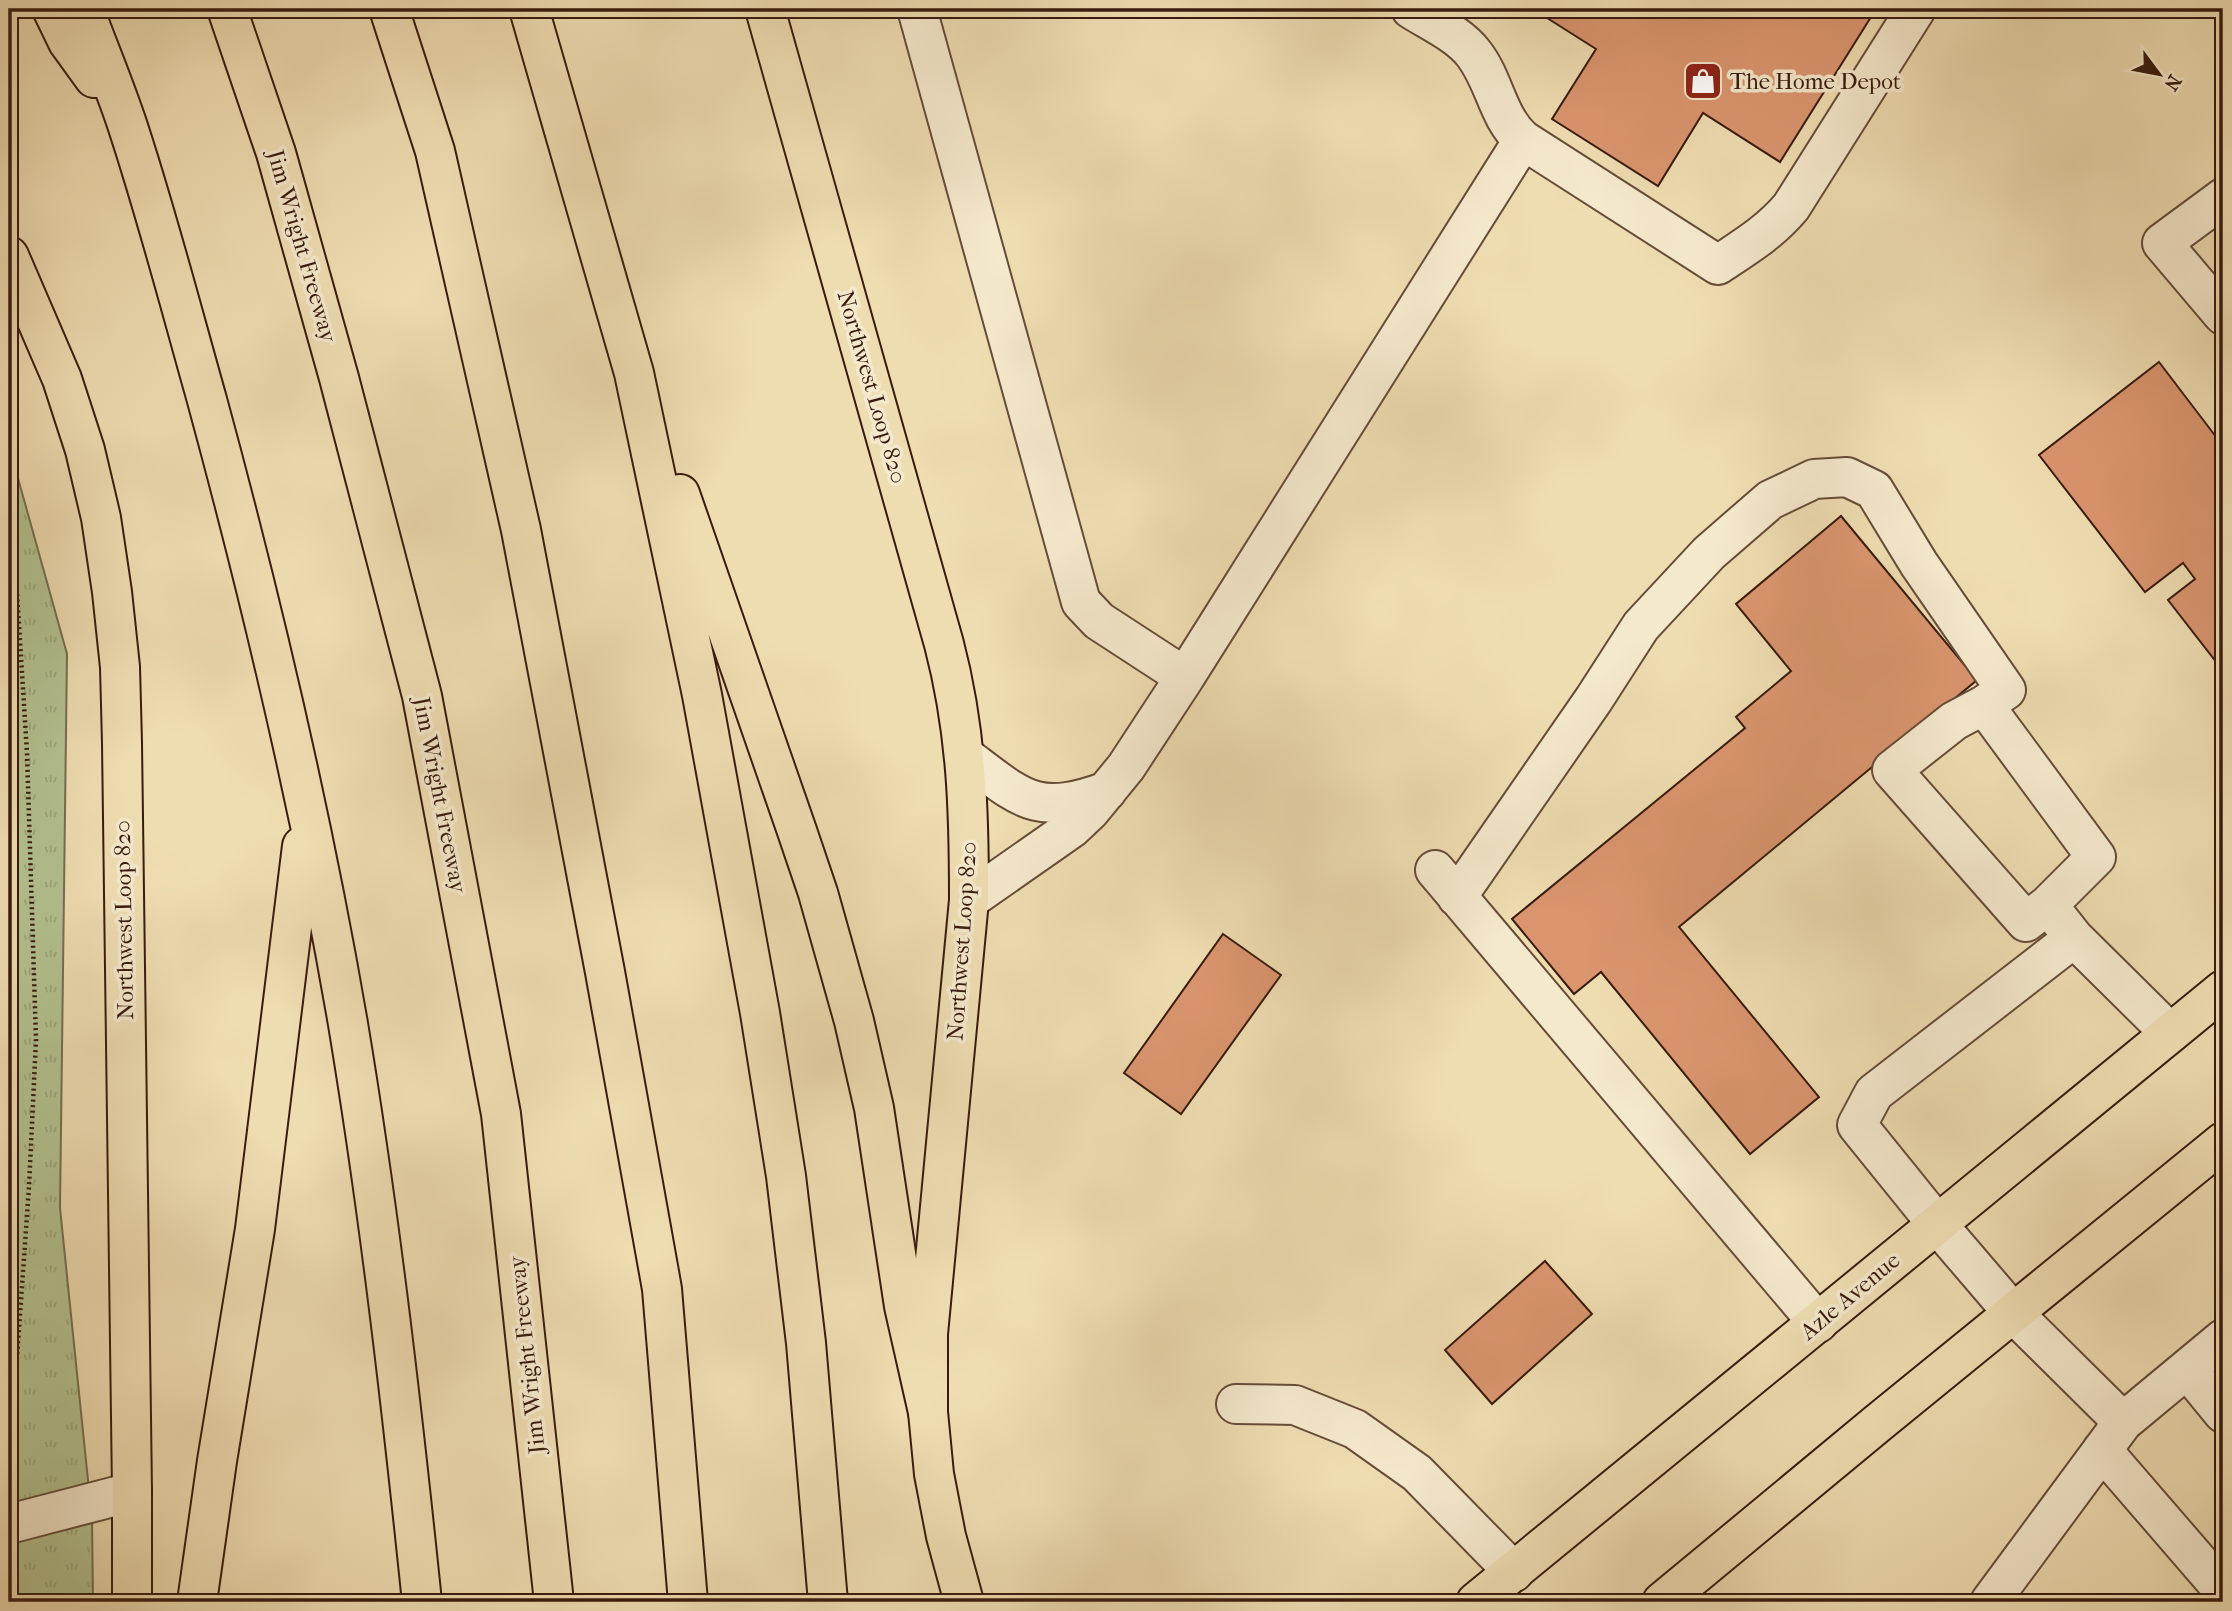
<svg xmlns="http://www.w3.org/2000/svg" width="2232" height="1611" font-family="'IM FELL French Canon',serif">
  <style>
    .park { fill: url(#park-tufts); stroke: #766e50; stroke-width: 2 }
    .building { fill: #da956f; stroke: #381b0f; stroke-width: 2 }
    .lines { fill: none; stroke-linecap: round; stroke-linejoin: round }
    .minor-casing { stroke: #664c38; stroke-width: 42 }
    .major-casing { stroke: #381b0f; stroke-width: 42 }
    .highway-casing { stroke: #381b0f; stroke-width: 42 }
    .path { stroke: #381b0f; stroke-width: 4.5; stroke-dasharray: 2 3.5; stroke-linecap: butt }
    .minor { stroke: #f5e9cd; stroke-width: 38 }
    .major { stroke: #efddb2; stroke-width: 38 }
    .highway { stroke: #efddb2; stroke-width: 38 }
    .labels { text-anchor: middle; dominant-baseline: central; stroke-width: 7; stroke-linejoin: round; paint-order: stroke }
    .poi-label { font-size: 23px; fill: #381b0f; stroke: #f5e9cd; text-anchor: start }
    .street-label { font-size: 23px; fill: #381b0f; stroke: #f5e9cd }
  </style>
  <defs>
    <pattern id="park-tufts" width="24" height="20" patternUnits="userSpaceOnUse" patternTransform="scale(1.75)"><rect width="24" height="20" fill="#b3c290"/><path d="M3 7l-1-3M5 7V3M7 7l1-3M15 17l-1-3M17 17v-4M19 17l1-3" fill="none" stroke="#9ba67b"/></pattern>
  </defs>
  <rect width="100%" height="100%" fill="#efddb2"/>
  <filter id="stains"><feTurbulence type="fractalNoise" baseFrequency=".00286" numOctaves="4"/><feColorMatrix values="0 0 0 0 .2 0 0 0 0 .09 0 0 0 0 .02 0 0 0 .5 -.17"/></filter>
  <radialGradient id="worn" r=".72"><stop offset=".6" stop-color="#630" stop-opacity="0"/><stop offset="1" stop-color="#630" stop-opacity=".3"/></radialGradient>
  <path class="park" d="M9 446 67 654 60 1208 92 1519 93 1602H9Z"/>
  <path class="building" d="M1480 9H1501L1495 18Z
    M1533 9H1876L1780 162 1703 113 1658 186 1552 119 1596 49Z
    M2159 362 2223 446V658L2217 663 2168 600 2195 579 2183 563 2145 592 2039 455Z
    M1841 516 1977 680 1679 927 1819 1097 1750 1154 1601 972 1574 994 1512 919 1745 728 1736 717 1791 671 1736 604Z
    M1223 934 1281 975 1181 1114 1124 1073Z
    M1545 1261 1592 1314 1492 1404 1445 1350Z"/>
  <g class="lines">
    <defs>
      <path id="minor" d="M917 9 1081 602 1099 621 1185 677 1126 767 1090 811 1072 828 969 900
        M1411 9C1431 22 1459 34 1474 54 1495 81 1497 117 1523 140L1718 265C1745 247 1770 232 1791 207L1916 9
        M2223 198 2162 243 2223 315
        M1185 677 1523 140
        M966 757C1022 799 1036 817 1107 791
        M1435 870 1818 1323
        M1457 897 1594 699 1641 626 1709 553 1770 500 1814 479 1847 477 1874 490 1919 564 2006 690 1984 705
        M2048 905 2026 922 1892 770 1954 721 1984 705 2096 857 2048 905 2074 938 2170 1033
        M2187 1369 2223 1413
        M1236 1404 1295 1405 1355 1429 1417 1473 1514 1572
        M2123 1422 2223 1339
        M2102 1450 2223 1590
        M9 1524 132 1492
        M1990 1602 2123 1422 2014 1314 1937 1224 1857 1125 1874 1093 2074 938"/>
      <path id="major" d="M765 9 944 644C967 732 969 810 969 900L928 1334V1412L934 1474 946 1536 964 1602
        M9 256 62 379 85 450 101 518 112 592 120 667 122 743 132 1492V1602
        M1476 1602 2223 990
        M1662 1602 1878 1423 2223 1142"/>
      <path id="highway" d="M52 9 68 42 94 78
        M84 9C98 47 114 85 127 124 157 215 181 308 207 400 263 606 312 814 348 1024 380 1216 402 1409 422 1602
        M227 9 276 153 339 378 422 696 501 1114 554 1602
        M389 9 435 151 521 530 605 972 662 1289 688 1602
        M529 9 634 373 702 695 760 1013 786 1176 806 1343 828 1602
        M680 494 797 831 818 893 854 1021 874 1108 904 1306 928 1412
        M197 1602 217 1461 255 1229 302 846"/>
    </defs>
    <use href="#minor" class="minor-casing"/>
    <use href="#major" class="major-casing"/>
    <use href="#highway" class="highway-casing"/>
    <path class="path" d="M9 507 12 513 27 753 36 1040 29 1187 9 1470"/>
    <use href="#minor" class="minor"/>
    <use href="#major" class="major"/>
    <use href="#highway" class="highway"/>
  </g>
  <defs>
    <symbol id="shop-square" viewBox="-11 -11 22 22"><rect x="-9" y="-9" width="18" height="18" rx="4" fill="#8f2418" stroke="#f5e9cd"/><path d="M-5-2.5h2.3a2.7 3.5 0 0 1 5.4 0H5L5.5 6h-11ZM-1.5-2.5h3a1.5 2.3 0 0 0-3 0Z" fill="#fff"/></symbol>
  </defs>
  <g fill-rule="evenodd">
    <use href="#shop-square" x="1681" y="59" width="44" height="44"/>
  </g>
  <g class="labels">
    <g class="poi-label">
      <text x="1730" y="81">The Home Depot</text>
    </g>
    <g class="street-label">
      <text transform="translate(302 246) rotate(74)">Jim Wright Freeway</text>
      <text transform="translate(872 387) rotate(74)">Northwest Loop 820</text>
      <text transform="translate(440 795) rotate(79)">Jim Wright Freeway</text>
      <text transform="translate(124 920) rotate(-91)">Northwest Loop 820</text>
      <text transform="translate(962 941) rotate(-86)">Northwest Loop 820</text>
      <text transform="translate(1850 1296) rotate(-40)">Azle Avenue</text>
      <text transform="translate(527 1355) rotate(-96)">Jim Wright Freeway</text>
    </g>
  </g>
  <rect width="2232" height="1611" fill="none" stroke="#efddb2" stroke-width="35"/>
  <rect x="10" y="10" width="2211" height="1590" fill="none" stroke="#381b0f" stroke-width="3.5"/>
  <rect x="18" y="18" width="2197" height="1576" fill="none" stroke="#381b0f" stroke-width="2"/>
  <g transform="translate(2159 74) rotate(122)" stroke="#f5e9cd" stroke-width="5" paint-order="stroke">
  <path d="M0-5L12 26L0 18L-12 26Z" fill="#381b0f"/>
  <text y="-10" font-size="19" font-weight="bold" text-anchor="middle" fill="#381b0f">N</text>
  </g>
  <rect width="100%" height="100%" filter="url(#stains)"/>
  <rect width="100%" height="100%" fill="url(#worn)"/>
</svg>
